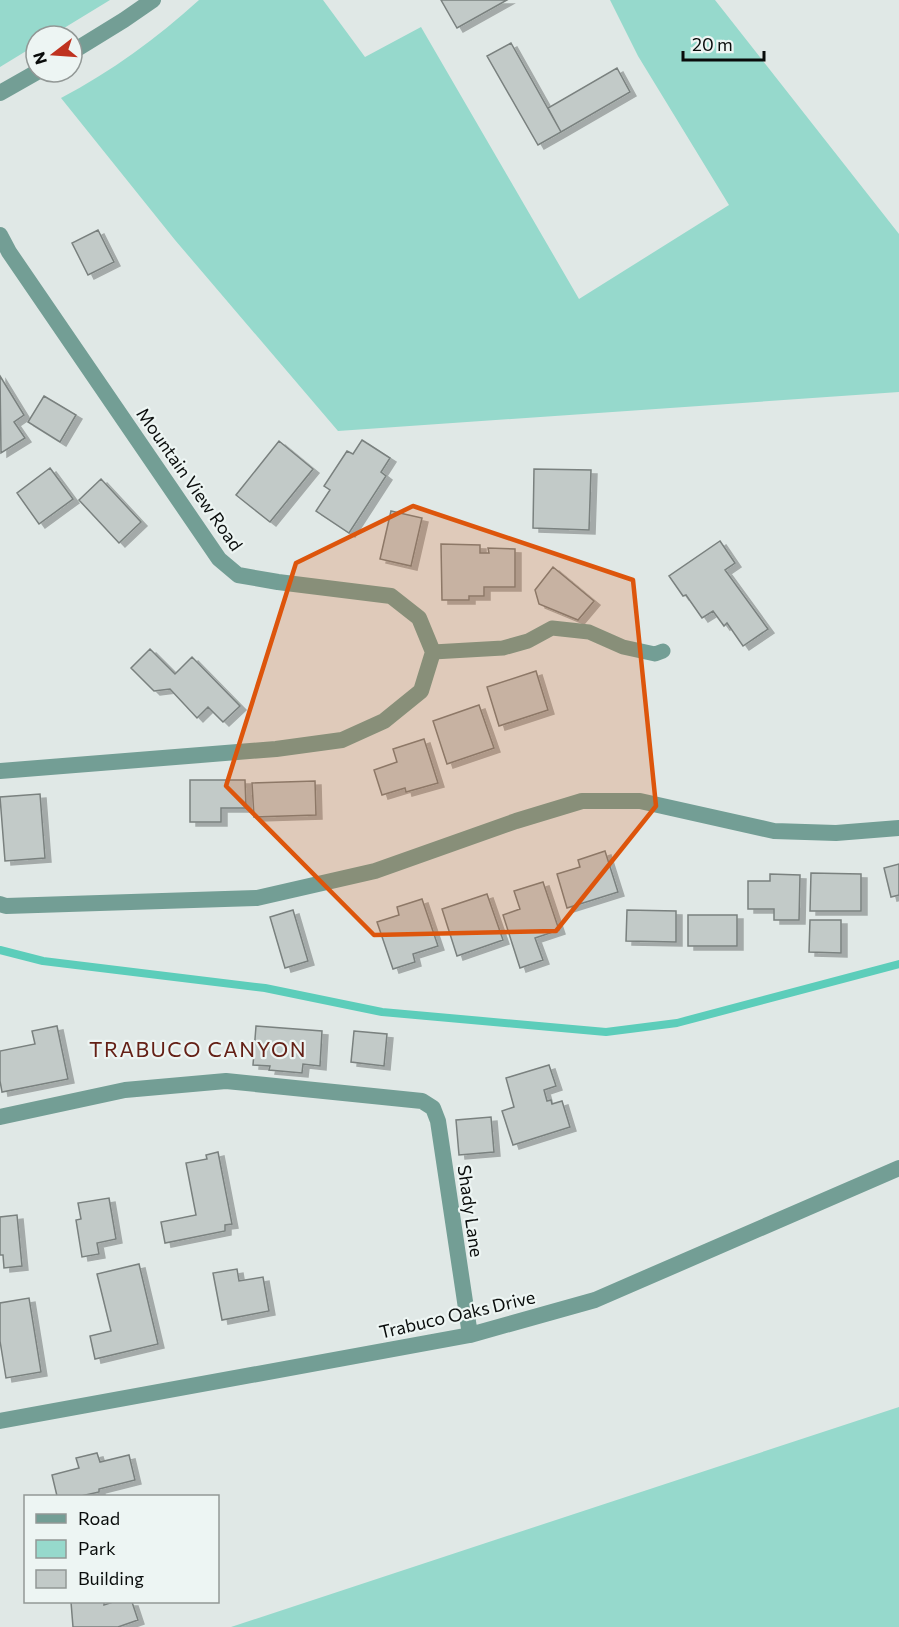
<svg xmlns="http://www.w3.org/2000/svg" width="899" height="1627" font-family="Commissioner,sans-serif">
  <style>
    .green { fill: #96d9cc }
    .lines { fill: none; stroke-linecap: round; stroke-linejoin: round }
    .stream { stroke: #5ccdba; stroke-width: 8 }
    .building { fill: #c2cac8; stroke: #7a817f; stroke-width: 1.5; filter: url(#shadow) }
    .service { stroke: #739e95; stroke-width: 15 }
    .minor { stroke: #739e95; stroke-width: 16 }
    .marked { fill: #dd550c; fill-opacity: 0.2; stroke: #dd550c; stroke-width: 4.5; stroke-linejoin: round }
    .labels { text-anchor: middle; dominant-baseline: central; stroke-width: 4.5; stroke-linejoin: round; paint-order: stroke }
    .street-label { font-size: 18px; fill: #090c0b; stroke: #edf5f3 }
    .quarter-label { font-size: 21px; letter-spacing: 1.5px; fill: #642016; stroke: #edf5f3 }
  </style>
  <defs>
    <filter id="shadow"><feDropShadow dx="6" dy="4" stdDeviation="0" flood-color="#0004"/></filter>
  </defs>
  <rect width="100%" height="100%" fill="#e0e8e6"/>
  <path class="green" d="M0 0H110L51 36H36V45L0 67Z
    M199 0H323L365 57 421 27 579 299 729 205 638 56 610 0H715L899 234V392L338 431 175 240 61 98C112 71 156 39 199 0Z
    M899 1407V1627H231Z"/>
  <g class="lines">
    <path class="stream" d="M0 950 43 961 265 988 382 1012 606 1032 677 1023 899 964"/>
  </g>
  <path class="building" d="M441 0H507L457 28Z
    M511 43 561 132 538 145 487 56Z
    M617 68 630 92 561 132 548 108Z
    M98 230 114 262 88 275 72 243Z
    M0 376 24 415 14 422 25 438 1 453Z
    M44 396 76 415 60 442 28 422Z
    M362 440 390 458 381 472 386 476 349 533 316 511 330 490 324 486 347 451 353 454Z
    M279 441 313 469 270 522 236 495Z
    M50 468 73 499 39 524 17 493Z
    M534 469 591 470 589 530 533 528Z
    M101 479 141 522 119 543 79 500Z
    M391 511 422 518 411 566 380 559Z
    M720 541 735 563 725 570 768 629 743 646 727 623 724 626 713 611 702 618 686 595 683 596 669 576Z
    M441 544 480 545V553H489L488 548 515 549V587H484V596H469V600H442Z
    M553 567 594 601 578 620 539 604 535 590Z
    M150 649 175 674 192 657 240 706 223 722 208 707 197 718 170 689 154 691 131 668Z
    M536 671 548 710 499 726 487 687Z
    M479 705 494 748 447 764 433 721Z
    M424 739 438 783 406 792 405 788 382 795 374 770 397 762 393 749Z
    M190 780H245L246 808H221V822H190Z
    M315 781 316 815 254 817 252 783Z
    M40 794 45 858 5 861 0 797Z
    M605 851 618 892 567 908 557 874 580 867 578 860Z
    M899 864V895L891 897 884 868Z
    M811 873 861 874V911H810Z
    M770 874 800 875 799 920H774V909H748V881H770Z
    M543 882 559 930 535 938 543 960 520 968 503 915 520 909 514 891Z
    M487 894 503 940 457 956 442 909Z
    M422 899 438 946 413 954 415 962 393 969 377 922 399 915 397 907Z
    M293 910 308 961 285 968 270 917Z
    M627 910 676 911V942L626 941Z
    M688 915H737V946H688Z
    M810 920H841V953L809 952Z
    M57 1026 68 1079 2 1092 0 1081V1051L35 1044 32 1031Z
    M256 1026 322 1031 320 1066 303 1064 302 1073 269 1070 270 1066 253 1065Z
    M354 1031 387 1034 384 1066 351 1062Z
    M549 1065 556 1086 544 1090 547 1101 551 1100 552 1104 562 1101 570 1127 513 1145 502 1111 514 1107 506 1078Z
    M491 1117 494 1152 459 1155 456 1120Z
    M218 1152 232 1224 225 1225V1231L165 1243 161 1222 196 1215 186 1163 207 1159 206 1155Z
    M109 1198 116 1239 97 1243 99 1254 82 1257 76 1220 81 1219 78 1203Z
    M17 1215 22 1266 4 1268 3 1255H0V1217Z
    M139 1264 158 1344 95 1359 90 1336 111 1331 97 1274Z
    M237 1269 239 1281 263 1277 269 1311 222 1320 213 1273Z
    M29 1298 41 1372 6 1378 0 1341V1303Z
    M97 1453 100 1462 129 1455 135 1480 99 1489V1492L81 1496H57L52 1475 79 1468 76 1458Z
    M71 1602H104V1605L113 1602H132L138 1620 118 1627H73Z"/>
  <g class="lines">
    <path class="service" d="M433 652 503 648 528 641 552 628 589 632 623 647 655 654 663 651"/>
    <path class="minor" d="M72 52 124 20 153 0
      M0 93 37 72
      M0 235 9 252 219 559 238 575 278 582 391 596 419 618 433 652 421 691 384 721 342 740 276 749 0 771
      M0 904 6 906 257 898 375 871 516 821 582 801H640L774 831 836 833 899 828
      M0 1117 125 1090 226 1081 422 1101 433 1108 438 1121 470 1335
      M0 1421 470 1335 595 1300 899 1168"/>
  </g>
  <path class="marked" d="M413 506 633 580 656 806 556 931 374 935 226 786 296 563Z"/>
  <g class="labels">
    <g class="street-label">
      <text transform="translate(190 479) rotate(55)">Mountain View Road</text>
      <text transform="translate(471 1211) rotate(82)">Shady Lane</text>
      <text transform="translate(457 1314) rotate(-13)">Trabuco Oaks Drive</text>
    </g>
    <g class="quarter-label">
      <text x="198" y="1048">TRABUCO CANYON</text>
    </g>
  </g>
  <rect x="24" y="1495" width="195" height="108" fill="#edf5f3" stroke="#929896" stroke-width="1.5"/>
  <rect x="36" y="1514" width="30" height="9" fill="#739e95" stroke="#929896" stroke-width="1.5"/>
  <text x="78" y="1525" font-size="18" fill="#090c0b">Road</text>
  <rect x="36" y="1540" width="30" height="18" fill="#96d9cc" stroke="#929896" stroke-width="1.5"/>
  <text x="78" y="1555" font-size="18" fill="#090c0b">Park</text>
  <rect x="36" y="1570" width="30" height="18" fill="#c2cac8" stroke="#929896" stroke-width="1.5"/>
  <text x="78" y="1585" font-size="18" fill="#090c0b">Building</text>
  <g transform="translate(54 54) rotate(253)"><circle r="28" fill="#edf5f3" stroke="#929896" stroke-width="1.5"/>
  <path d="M0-4.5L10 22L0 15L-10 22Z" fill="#bf321f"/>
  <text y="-9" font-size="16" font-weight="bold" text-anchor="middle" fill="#090c0b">N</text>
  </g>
  <path d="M683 51v9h81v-9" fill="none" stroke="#090c0b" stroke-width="3"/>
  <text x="692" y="51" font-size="18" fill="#090c0b" stroke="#edf5f3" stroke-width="4.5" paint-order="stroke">20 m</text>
</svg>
